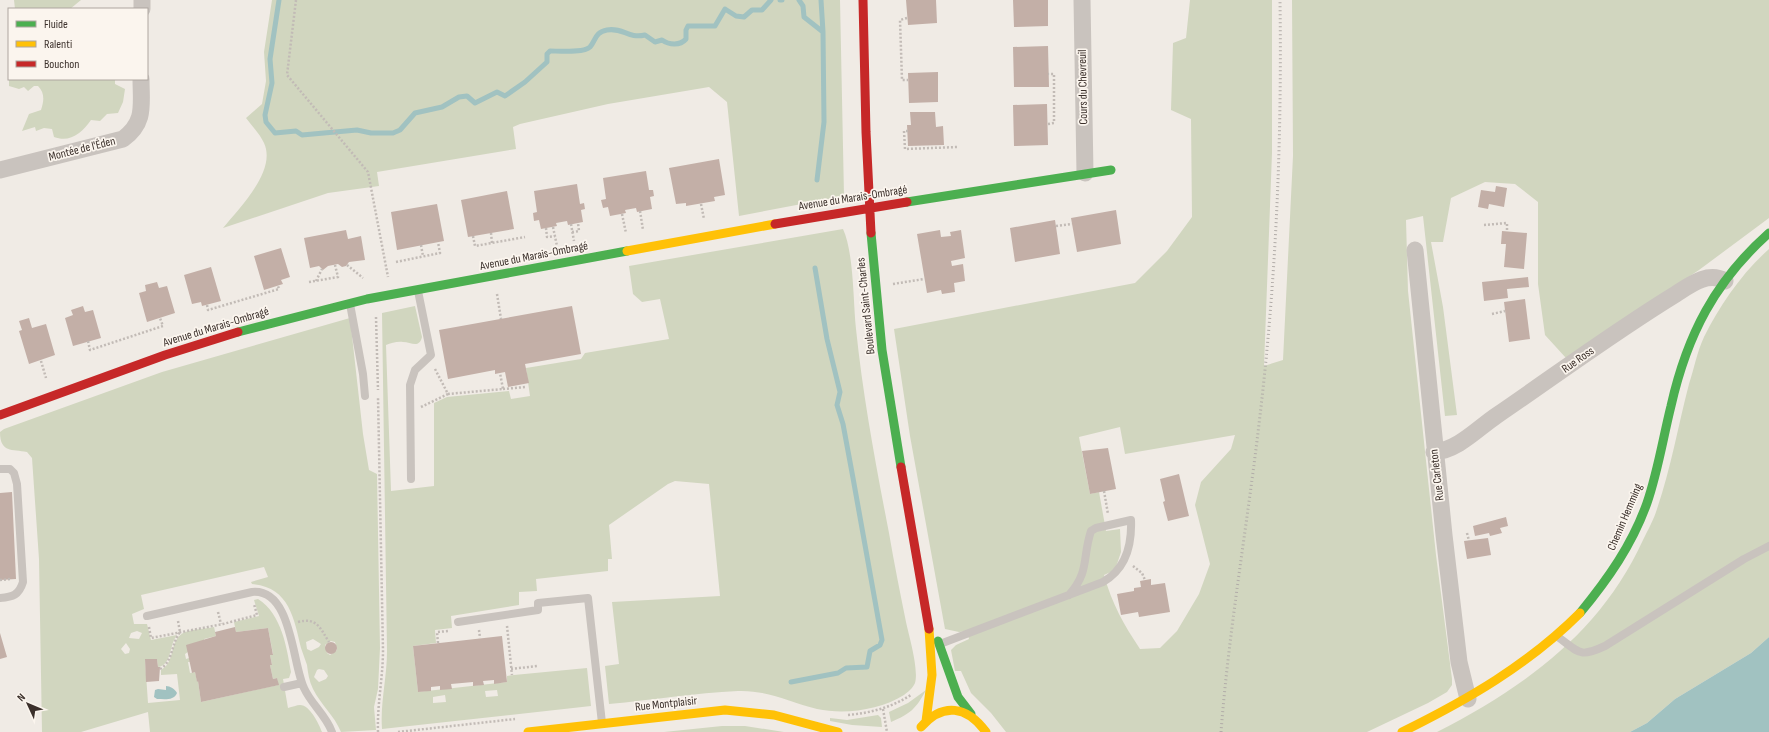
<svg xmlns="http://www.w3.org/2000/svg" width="1769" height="732" font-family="'Sofia Sans Condensed',sans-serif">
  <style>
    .green { fill: #d1d6bf; fill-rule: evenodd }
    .water { fill: #a1c2c1 }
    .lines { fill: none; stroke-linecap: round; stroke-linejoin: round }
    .stream { stroke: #a1c2c1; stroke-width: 5 }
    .building { fill: #c3afa7 }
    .path { stroke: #c2bbb6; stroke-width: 2.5; stroke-dasharray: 2 2; stroke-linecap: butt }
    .lane { stroke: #c9c3be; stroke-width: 8 }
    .street { stroke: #c9c3be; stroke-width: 17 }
    .fast { stroke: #4caf50; stroke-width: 9 }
    .slow { stroke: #ffc107; stroke-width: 9 }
    .jam { stroke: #c62828; stroke-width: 9 }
    .rail { stroke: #b1aca8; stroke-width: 3; stroke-dasharray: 1 3; stroke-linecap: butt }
    .labels { text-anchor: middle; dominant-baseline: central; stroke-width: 3.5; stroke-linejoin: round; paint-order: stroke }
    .street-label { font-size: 12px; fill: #3b302b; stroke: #fbf5ee }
  </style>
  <rect width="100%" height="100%" fill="#f0ebe5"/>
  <path class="green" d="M14 0H81L70 9H15Z
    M272 0H840L844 196 739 216 727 102 709 87 608 104 520 124 513 127 516 149 377 172 379 186 328 193 223 228C239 208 277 171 264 143 260 134 252 126 246 118L262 104 266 81 264 52Z
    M1190 0H1272V153L1264 366 1283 360 1293 156 1292 0H1769V218L1699 270 1566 358 1545 335 1538 284V202L1515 184 1485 182 1451 198 1443 242H1431L1443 307 1457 415 1445 416 1423 216 1406 220 1408 291 1436 555 1452 679V685L1447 692 1428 703 1367 732H1006L991 713 971 693 961 671H955L951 650 956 645 969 639 967 631 959 632 945 629 910 436 894 329 1135 283 1167 251 1192 217 1191 119 1171 110 1173 43 1186 38ZM1120 427 1125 454 1235 435 1231 449 1201 482 1195 505 1210 564 1199 594 1177 631 1160 648 1140 649C1124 625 1112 604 1104 575L1115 570 1121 552 1120 529 1106 531 1099 492 1090 494 1079 437Z
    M9 79H115V84L125 89 123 102 118 113 107 114 100 121 91 120C82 133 70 143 54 137L52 129 44 128 36 131 35 127 22 131 29 114 41 110C44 101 45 93 38 86H34L28 91 24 87 19 89 9 86Z
    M843 229C854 253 853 301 856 329 863 397 876 466 889 533 894 563 900 592 906 622 909 636 919 669 915 683 913 688 908 692 904 695 880 710 845 715 817 709 789 702 768 690 738 691 695 693 652 700 609 704L605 666 619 664 612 602 720 596 709 484 675 481 668 484 609 525 612 559H608V571L536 579 537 591 519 592V605L451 616 452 628 435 630 436 643 413 646 418 692 507 682V676L514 675 587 668 591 706 382 729C380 703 387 678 387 651L382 313 415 306 422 337C419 349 411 342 403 342 398 341 391 343 386 345L391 491 434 486V403L447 397 509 391 511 399 530 396 526 368 581 359 585 353 669 339 660 299 642 302 633 294 629 266ZM497 690 498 696 486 697 485 691ZM445 695 446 702 433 703V697Z
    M1769 249V637L1751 653 1675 699 1647 723 1630 732H1437C1525 687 1601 632 1643 540 1648 530 1654 519 1657 509 1671 468 1678 426 1689 384 1694 369 1697 352 1704 337 1720 305 1742 273 1769 249Z
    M350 318 363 434 369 470 377 474 380 648 378 689 374 707 376 730 341 732C334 715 321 705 313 689 309 681 308 673 307 665 305 659 303 654 301 648 294 618 289 587 252 584L251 582 268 577 264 567 141 595 144 609 132 614 134 624H147L151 640 177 635C169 645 172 665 158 667L157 659 145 660 148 703 180 700 177 674 161 675V670C176 662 169 641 183 633 191 629 205 629 214 627L216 636 204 639V641L185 654 186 659 189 658 190 662H188L190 673 195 672 197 681H198L201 702 278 685 277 678 273 679 270 665H272L270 655 273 654 268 628 236 632 234 622 259 616 254 600 258 599C282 614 287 649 291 672L289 678 283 679 288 708C292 707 297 705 300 705 310 705 319 724 322 732H150L148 712 81 732H42L39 559 32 458 27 452C12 449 0 453 0 432L4 429 162 372ZM137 631 142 633 139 639 129 638 131 633ZM313 639 321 644 319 647 311 651 307 649 306 642ZM331 641 335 642 337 650 330 655 327 653 325 645ZM126 643 130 649 129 653 125 654 121 649ZM319 669 324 670 328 676 326 679 319 682 314 677 317 670Z
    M926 690C916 709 910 714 891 722L889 712 908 703Z
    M878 715 881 718 882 727 852 725 830 721V718L847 720Z
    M722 726H745L784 732H664Z"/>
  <path class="water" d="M1769 637V732H1630L1647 723 1675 699 1751 653Z
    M166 686C170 686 175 689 177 693 174 701 164 699 157 699L154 697 155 690 158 689 166 690Z"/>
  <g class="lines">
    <path class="stream" d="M279 0 270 59 272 83 265 115 266 122 275 133 296 131 302 135 357 130 371 133H393L400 130 415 113 442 107 459 97 467 96 475 103 497 92 505 96 525 82 547 62V54L550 51C559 51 584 53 590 47 596 40 595 32 607 30 623 27 628 39 645 35L655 42 662 40C669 45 680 46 686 39V30L688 26H715L725 9 736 16 744 17 752 10H762L771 0
      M780 0H782
      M799 0 803 6 804 17 823 32 824 122 817 180
      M821 0 823 32
      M791 682 838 673 846 668 867 667 870 651 880 645 882 640 853 478 843 424 837 405 840 392 827 339 815 268"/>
  </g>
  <path class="building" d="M906 0H936L937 23 908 25Z
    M1013 0H1048V26L1014 27Z
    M1048 46 1049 87H1014L1013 47Z
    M938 72V102L909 103 908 73Z
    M1047 104 1048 145 1014 146 1013 105Z
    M910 112H935L936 127 943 126 944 145 908 146 907 125H911Z
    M719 159 725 195 714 197 715 201 686 206V203L676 204 669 168Z
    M646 171 649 190H653L654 196 650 197 652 209 637 212 636 208 625 210 626 213 610 216 608 207 603 208 601 200 606 199 603 178Z
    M577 184 580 204 584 203 585 209 581 210 583 222 568 225 567 221 556 223 557 226 541 229 539 220 534 221 533 213 537 212 534 191Z
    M1496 186 1507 188 1504 207 1489 204 1488 209 1478 207 1481 190 1495 192Z
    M507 191 514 229 468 237 461 200Z
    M437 204 444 241 397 250 391 212Z
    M1116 210 1121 244 1077 252 1071 218Z
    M1055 220 1060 254 1015 262 1010 228Z
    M346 230 348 239 361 236 365 260 349 262 346 266 342 267 338 264 328 266 323 270 319 266 310 268 304 238Z
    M940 230 941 237 951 236 950 232 961 230 965 258 951 261 952 266 963 264 965 281 954 283 955 292 942 294 941 290 927 293 917 234Z
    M1502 231 1527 233 1524 269 1504 267 1506 244H1501Z
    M281 248 290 277 281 280 283 284 264 290 254 256Z
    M211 267 221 301 202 306 201 302 192 304 184 275Z
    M1528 277 1529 287 1507 289 1508 298 1484 301 1482 282Z
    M157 282 159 288 167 286 175 313 147 322 139 293 146 291 145 285Z
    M1525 299 1530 339 1509 342 1504 302Z
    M83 306 85 312 93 310 101 338 73 346 65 318 73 315 71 310Z
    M572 306 581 354 525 364 529 383 508 387 505 372 495 374V370L448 379 439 330Z
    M29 318 32 328 46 324 55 355 29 364 19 331 22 330 19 321Z
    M1108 448 1116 489 1090 494 1082 451Z
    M1179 474 1189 516 1168 521 1163 502 1165 501 1160 479Z
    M12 492 16 579 0 580V493Z
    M1506 517 1508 526 1500 528 1502 533 1490 536 1489 533 1475 536 1473 526Z
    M1488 538 1491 555 1467 559 1464 541Z
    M1151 579V585L1165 583 1170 612 1139 617 1138 612 1121 615 1117 594 1134 591V588L1141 587 1140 581Z
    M235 627 236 632 268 628 273 655H270L272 665H270L273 679 277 678 279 685 201 702 198 681 197 682 195 672 192 673 186 645 216 636 215 632Z
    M0 633 7 657 0 659Z
    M502 636 507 682 494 684V680L483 681 484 685 473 686V682L451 684 452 689 440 690V686L431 687V691L418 692 413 646Z
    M325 648a6 6 0 1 1 12 0a6 6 0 1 1-12 0Z
    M145 659H157L158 667H160L159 681 146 682Z"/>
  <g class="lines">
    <path class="path" d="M296 0 287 75 368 172 388 277
      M907 18 900 20 902 80H908
      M1048 124 1054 123V74H1048
      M908 131H904L905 149 958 147
      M701 204 704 219
      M640 211 643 230
      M622 214 626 233
      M571 224 574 241
      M1484 225 1507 223V231
      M1056 226 1072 224
      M553 227 557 246
      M546 228 547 237 555 236
      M572 232 579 231 578 223
      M491 233 492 243
      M473 236 475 246 525 237
      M421 245 423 256
      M396 262 440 253 438 242
      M347 265 363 278
      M316 281 322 269
      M309 282 338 277 335 265
      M893 284 924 279
      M497 294 501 319
      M207 305 208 310 279 289 278 286
      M1492 314 1505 311
      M376 317 378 390
      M88 341 90 350 163 326 160 318
      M41 361 46 378
      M435 369 448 394 503 389 500 373
      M503 389 526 387
      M421 407 448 394
      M1104 491 1108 514
      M1467 533 1469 541
      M1133 566 1142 573 1145 580
      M0 580 11 579
      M218 612 221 624
      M298 622C317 617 320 628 329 642
      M507 626 512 675
      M149 627 151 638 223 624 257 615 254 604
      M479 630 480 638
      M438 643 437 632 449 631
      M160 669C173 662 171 644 180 632L178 621
      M511 669 537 666
      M883 709 887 732
      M848 715C871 713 892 707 911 695
      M378 732C377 704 383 678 383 650L378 397
      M398 732 515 719"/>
    <path class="lane" d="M350 304 363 374 365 396
      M0 469H10L14 473 17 484 23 582C19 595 13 597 0 598
      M411 479 410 385 415 370 431 355 418 291
      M147 616 252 592C292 588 292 663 304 688 311 704 326 715 332 732
      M458 622 538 610V603L588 598 602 723
      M1558 637C1580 653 1579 658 1605 646L1744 559 1769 546
      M940 644 1103 582C1126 569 1132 545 1131 520L1096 528 1091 531C1082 558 1090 571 1069 595
      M284 687 302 683"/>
    <path class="street" d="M1082 0 1085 173
      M142 9V0
      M0 170 123 139C146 122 141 105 141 79
      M1415 250 1444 535 1459 662 1468 699
      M1434 452C1458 450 1477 429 1496 416 1556 375 1614 332 1676 294 1690 285 1708 271 1725 281"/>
    <path class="fast" d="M907 202 1111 170
      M871 233 882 350 901 467
      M238 332 367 299 627 251
      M1580 613C1608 579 1632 545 1647 503 1658 471 1663 438 1671 406 1687 335 1715 281 1769 233
      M938 641 958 697 971 714"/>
    <path class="slow" d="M627 251 775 224
      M926 721 932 675 929 629
      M921 727C943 702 967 706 986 732
      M528 732 725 710 774 715 838 732
      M1402 732C1467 700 1528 665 1580 613"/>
    <path class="jam" d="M863 0 866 132 871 233
      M775 224 907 202
      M0 415 165 355 238 332
      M901 467 929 629"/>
    <path class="rail" d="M1221 732C1229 629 1247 527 1259 424 1276 283 1282 142 1280 0"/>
  </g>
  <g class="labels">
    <g class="street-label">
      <text transform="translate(1083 87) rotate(-91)">Cours du Chevreuil</text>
      <text transform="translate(82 149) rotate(-14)">Montée de l'Éden</text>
      <text transform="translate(853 198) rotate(-9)">Avenue du Marais-Ombragé</text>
      <text transform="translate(534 256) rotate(-11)">Avenue du Marais-Ombragé</text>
      <text transform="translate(866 306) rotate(-96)">Boulevard Saint-Charles</text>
      <text transform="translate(216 327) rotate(-17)">Avenue du Marais-Ombragé</text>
      <text transform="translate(1578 360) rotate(-35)">Rue Ross</text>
      <text transform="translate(1437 475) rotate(-97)">Rue Carleton</text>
      <text transform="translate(1625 517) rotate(-67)">Chemin Hemming</text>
      <text transform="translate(666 704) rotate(-6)">Rue Montplaisir</text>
    </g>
  </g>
  <rect x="8" y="8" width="140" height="72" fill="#fbf5ee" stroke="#aea6a0"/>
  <rect x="16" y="21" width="20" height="6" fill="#4caf50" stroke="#aea6a0"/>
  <text x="44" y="28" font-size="12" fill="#3b302b">Fluide</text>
  <rect x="16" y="41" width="20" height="6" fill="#ffc107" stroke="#aea6a0"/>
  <text x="44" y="48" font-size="12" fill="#3b302b">Ralenti</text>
  <rect x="16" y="61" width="20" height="6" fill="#c62828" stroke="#aea6a0"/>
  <text x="44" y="68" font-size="12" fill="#3b302b">Bouchon</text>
  <g transform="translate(28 704) rotate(314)" stroke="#fbf5ee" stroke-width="3" paint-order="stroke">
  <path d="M0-3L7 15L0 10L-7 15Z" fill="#3b302b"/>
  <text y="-6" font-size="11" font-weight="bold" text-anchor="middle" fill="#3b302b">N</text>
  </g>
</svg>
